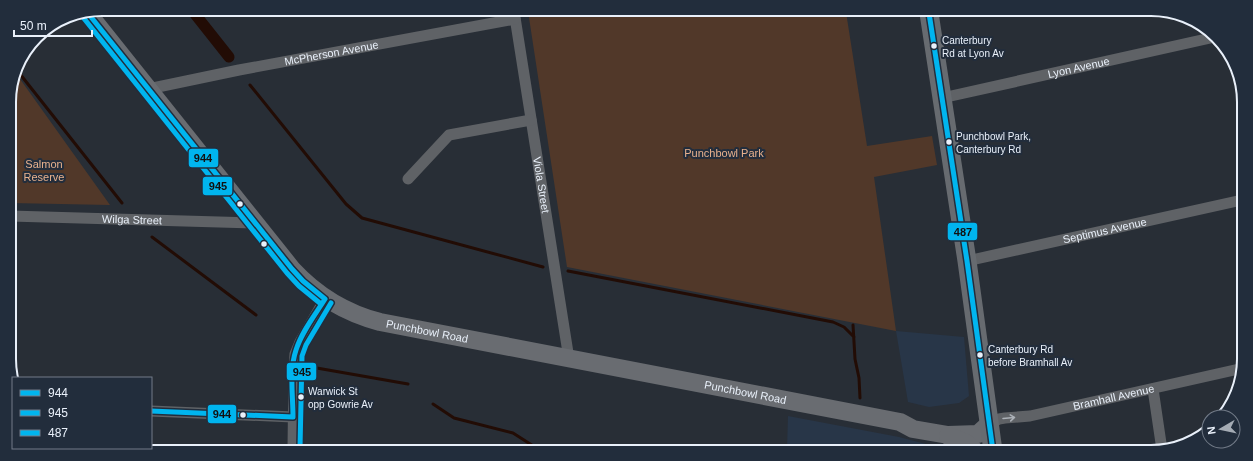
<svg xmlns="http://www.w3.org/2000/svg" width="1253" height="461" font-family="Arial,sans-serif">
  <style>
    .built { fill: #283648 }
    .green { fill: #513829 }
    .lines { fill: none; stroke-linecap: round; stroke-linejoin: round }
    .stream { stroke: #220c05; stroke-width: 3 }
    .canal { stroke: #220c05; stroke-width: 11 }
    .minor { stroke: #5f6266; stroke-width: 11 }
    .primary { stroke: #696c71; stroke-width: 18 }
    .trunk { stroke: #676b70; stroke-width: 19 }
    .bus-1-casing { stroke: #222d3c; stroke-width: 8 }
    .bus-2-casing { stroke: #222d3c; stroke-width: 8 }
    .bus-3-casing { stroke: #222d3c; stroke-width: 8 }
    .bus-1 { stroke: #00b5ef; stroke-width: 5 }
    .bus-2 { stroke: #00b5ef; stroke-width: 5 }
    .bus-3 { stroke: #00b5ef; stroke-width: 5 }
    .oneway { stroke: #abb0b7 }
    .bus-dot { fill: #e9f0fa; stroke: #222d3c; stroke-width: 1.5 }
    .labels { text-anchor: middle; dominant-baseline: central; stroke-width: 4; stroke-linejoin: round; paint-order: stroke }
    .bus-label { font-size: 10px; fill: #e9f0fa; stroke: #222d3c; text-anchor: start }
    .street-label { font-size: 11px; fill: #e9f0fa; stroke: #222d3c }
    .park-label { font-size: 11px; fill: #e8b18d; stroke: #222d3c }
    .rim { fill: none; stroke: #e9f0fa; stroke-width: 2 }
    .line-badge { stroke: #222d3c; stroke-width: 1.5 }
    .pale-badge-label { font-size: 11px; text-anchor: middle; font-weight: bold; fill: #111 }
  </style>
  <rect width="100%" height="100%" fill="#282e36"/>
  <path class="built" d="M896 331 964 337 969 396 959 403 929 407 908 402Z
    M788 416 899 437 941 448 948 451 787 450Z"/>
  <path class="green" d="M528 11 846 12 867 146 932 136 937 165 874 177 896 331 567 267Z
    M15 72 110 205 10 203 9 96Z"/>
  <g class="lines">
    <path class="stream" d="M16 69 122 203
      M250 85 346 204 362 218 543 267
      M152 237 256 315
      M568 271 833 322 844 327 854 337
      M853 325 855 359 859 378 860 398
      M311 367 408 384
      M433 404 454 418 513 433 538 449"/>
    <path class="canal" d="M191 9 229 57"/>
    <g class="minor">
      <path id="s1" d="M514 11 569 359"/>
      <path id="s2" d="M148 89 239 70 515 19"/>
      <path id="s3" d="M942 98 1215 37"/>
      <path d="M408 179 449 135 531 120"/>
      <path id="s4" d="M10 216 254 223"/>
      <path id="s5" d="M967 261 1242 200"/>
      <path d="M1153 389 1162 450"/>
      <path d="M151 411 293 417"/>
      <path id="s6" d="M989 424 999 419 1005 418 1030 416 1239 369"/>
      <path d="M293 448 294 368 295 354 300 342 325 299"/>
    </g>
    <g class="primary">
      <path id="s7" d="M87 12 292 269C316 295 345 313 380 322L900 422 913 429 948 435 978 434 989 424"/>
      <path d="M948 436 966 443 975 451"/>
    </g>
    <path class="trunk" d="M929 13 967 261 993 451"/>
    <defs>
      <path id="bus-1" d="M87 12 292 269 303 281 325 299
        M151 411 293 417
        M293 417C293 395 289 371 296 350 302 331 315 315 325 299"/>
      <path id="bus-2" d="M82 16 287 273 299 286 321 304
        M300 448 302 356 306 345 331 303"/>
      <path id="bus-3" d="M929 13 967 261 993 451"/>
    </defs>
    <use href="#bus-1" class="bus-1-casing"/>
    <use href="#bus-2" class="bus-2-casing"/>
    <use href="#bus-3" class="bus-3-casing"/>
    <use href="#bus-1" class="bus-1"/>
    <use href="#bus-2" class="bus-2"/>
    <use href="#bus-3" class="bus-3"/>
  </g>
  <defs><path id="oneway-shaft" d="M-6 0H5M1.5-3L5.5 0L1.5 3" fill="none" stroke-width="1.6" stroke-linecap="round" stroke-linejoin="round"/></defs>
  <use class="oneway" href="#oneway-shaft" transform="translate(1009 418) rotate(-5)"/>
  <g class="bus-dot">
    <circle cx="934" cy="46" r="3.5"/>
    <circle cx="949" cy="142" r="3.5"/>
    <circle cx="240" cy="204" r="3.5"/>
    <circle cx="264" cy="244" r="3.5"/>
    <circle cx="980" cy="355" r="3.5"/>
    <circle cx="301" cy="397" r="3.5"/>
    <circle cx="243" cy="415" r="3.5"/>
  </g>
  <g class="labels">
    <g class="bus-label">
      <text x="942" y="40">Canterbury<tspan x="942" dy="13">Rd at Lyon Av</tspan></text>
      <text x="956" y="136">Punchbowl Park,<tspan x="956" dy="13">Canterbury Rd</tspan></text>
      <text x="988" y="349">Canterbury Rd<tspan x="988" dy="13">before Bramhall Av</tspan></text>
      <text x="308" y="391">Warwick St<tspan x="308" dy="13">opp Gowrie Av</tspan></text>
    </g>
    <g class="street-label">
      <text stroke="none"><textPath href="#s2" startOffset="187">McPherson Avenue</textPath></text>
      <text stroke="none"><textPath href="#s3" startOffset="140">Lyon Avenue</textPath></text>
      <text stroke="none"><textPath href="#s1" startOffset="176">Viola Street</textPath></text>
      <text stroke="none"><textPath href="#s4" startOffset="122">Wilga Street</textPath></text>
      <text stroke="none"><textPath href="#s5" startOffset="141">Septimus Avenue</textPath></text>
      <text stroke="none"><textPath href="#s7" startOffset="481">Punchbowl Road</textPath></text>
      <text stroke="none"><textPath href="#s7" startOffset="805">Punchbowl Road</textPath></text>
      <text stroke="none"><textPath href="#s6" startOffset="128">Bramhall Avenue</textPath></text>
    </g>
    <g class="park-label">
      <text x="724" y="153">Punchbowl Park</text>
      <text x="44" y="164">Salmon<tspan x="44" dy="13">Reserve</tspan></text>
    </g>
  </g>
  <path d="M0 0H1253V461H0ZM102 16H1151A86 86 0 0 1 1237 102V359A86 86 0 0 1 1151 445H102A86 86 0 0 1 16 359V102A86 86 0 0 1 102 16Z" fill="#222d3c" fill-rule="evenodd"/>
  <path class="rim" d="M102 16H1151A86 86 0 0 1 1237 102V359A86 86 0 0 1 1151 445H102A86 86 0 0 1 16 359V102A86 86 0 0 1 102 16Z"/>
  <g class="line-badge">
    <rect x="188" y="148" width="31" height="20" rx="4" fill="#00b5ef"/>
    <rect x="202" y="176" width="31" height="20" rx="4" fill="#00b5ef"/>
    <rect x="947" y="222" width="31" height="19" rx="4" fill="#00b5ef"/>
    <rect x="286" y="362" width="31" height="19" rx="4" fill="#00b5ef"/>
    <rect x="207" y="404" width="30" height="20" rx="4" fill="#00b5ef"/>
  </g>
  <g class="pale-badge-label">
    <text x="203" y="162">944</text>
    <text x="218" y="190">945</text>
    <text x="963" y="236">487</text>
    <text x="302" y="376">945</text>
    <text x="222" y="418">944</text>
  </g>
  <rect x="12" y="377" width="140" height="72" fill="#222d3c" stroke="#727b88"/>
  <rect x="20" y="390" width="20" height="6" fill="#00b5ef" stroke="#727b88"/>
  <text x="48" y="397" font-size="12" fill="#e9f0fa">944</text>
  <rect x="20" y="410" width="20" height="6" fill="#00b5ef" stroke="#727b88"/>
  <text x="48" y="417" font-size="12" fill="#e9f0fa">945</text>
  <rect x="20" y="430" width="20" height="6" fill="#00b5ef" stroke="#727b88"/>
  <text x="48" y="437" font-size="12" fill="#e9f0fa">487</text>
  <g transform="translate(1221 429) rotate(261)"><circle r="19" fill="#222d3c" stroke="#727b88"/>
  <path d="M0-3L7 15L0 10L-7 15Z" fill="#a5acb5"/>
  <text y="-6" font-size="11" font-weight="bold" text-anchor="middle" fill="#e9f0fa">N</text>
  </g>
  <path d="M14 30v6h78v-6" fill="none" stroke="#e9f0fa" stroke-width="2"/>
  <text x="20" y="30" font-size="12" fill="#e9f0fa" stroke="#222d3c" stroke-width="3" paint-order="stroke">50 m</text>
</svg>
